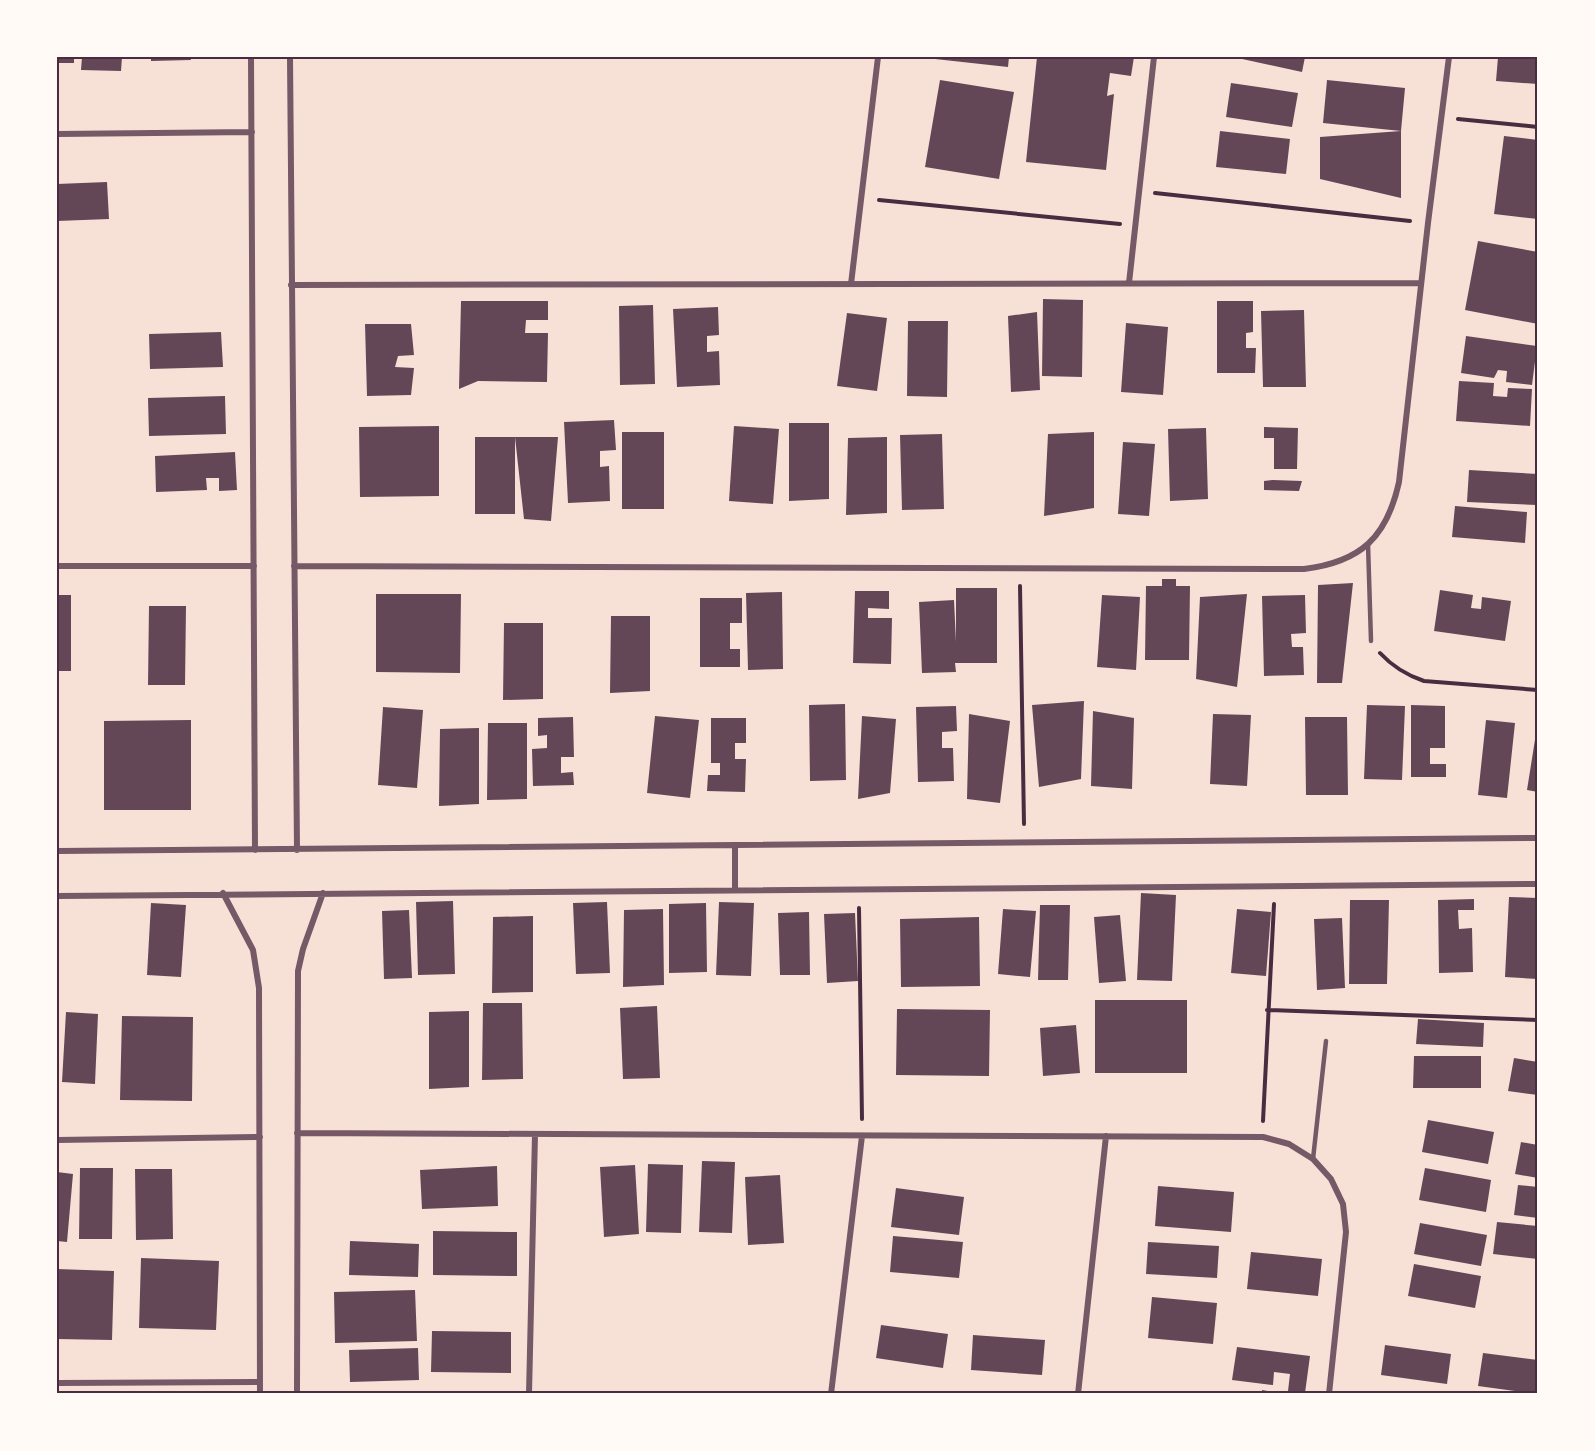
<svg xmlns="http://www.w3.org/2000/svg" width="1595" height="1451" font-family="'IBM Plex Sans',sans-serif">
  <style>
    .building { fill: #644757 }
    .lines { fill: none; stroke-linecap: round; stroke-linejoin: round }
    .path { stroke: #4a2c40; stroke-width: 4 }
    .service { stroke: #755966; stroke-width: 4.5 }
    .minor { stroke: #755966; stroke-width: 6 }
    .neatline { fill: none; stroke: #4a2c40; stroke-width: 2 }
  </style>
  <rect width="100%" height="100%" fill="#f7e1d7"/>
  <path class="building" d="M57 57H74V63H57Z
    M82 57H122L121 71 81 70Z
    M151 57H190L191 60 151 61Z
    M935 57H1009L1008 67 935 59Z
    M1037 57H1134L1131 76 1110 73 1107 96 1114 94 1106 170 1026 162Z
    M1233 57H1305L1302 72Z
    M1498 57H1538V84L1496 81Z
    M940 80 1014 92 999 179 925 167Z
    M1327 80 1405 88 1401 131 1323 123Z
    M1231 83 1298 93 1292 127 1226 117Z
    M1220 131 1290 139 1286 174 1216 167Z
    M1401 131V198L1320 179V137Z
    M1504 136 1538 140V219L1494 214Z
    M107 182 109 219 57 221V184Z
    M1478 241 1538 252V324L1465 310Z
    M1043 299 1083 300 1082 377 1042 376Z
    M461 301H548V320H526L525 333H548L547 382 478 381 459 389Z
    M1217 301H1253V332L1246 333V348H1256L1255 373H1217Z
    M653 305 655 384 620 385 619 306Z
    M718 307 719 335 707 336V352L719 351 720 385 677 387 673 309Z
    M1304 310 1306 387H1263L1261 311Z
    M1037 312 1040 390 1011 392 1008 316Z
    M847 313 887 318 877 391 837 386Z
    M908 321H948L947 397 907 396Z
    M1126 323 1168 327 1163 395 1121 392Z
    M365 324H411L414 355 398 356 395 367 414 368 411 395 367 396Z
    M221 332 223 367 150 369 149 334Z
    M1466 336 1537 346 1532 385 1506 382 1507 371 1498 370 1494 378 1461 373Z
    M1459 381 1494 383 1493 396 1507 397 1508 388 1532 389 1530 426 1456 421Z
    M225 396 226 434 149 436 148 398Z
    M614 420 616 450 600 451V467L609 466 610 501 568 503 564 422Z
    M789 423H829V499L789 501Z
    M439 426V496L360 497 359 427Z
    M734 426 779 429 773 504 729 501Z
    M1264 427 1298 428 1297 469H1274V438H1264Z
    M1206 428 1208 499 1170 501 1168 429Z
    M622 432H664V509H622Z
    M1094 432V508L1044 516 1048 434Z
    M942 434 944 509 902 510 900 435Z
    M475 437H515V514H475Z
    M515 437H558L551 521 524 519Z
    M887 437V513L846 515 848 438Z
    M1123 442 1155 444 1149 516 1118 514Z
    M235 452 237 490 219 491V478H206L207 490 156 492 155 456Z
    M1469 470 1538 474 1537 505 1467 502Z
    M1264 481 1273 480 1302 481 1299 491 1264 490Z
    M1455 506 1527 512 1525 543 1452 537Z
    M1162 579H1176V586H1190L1189 660H1145L1146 586H1162Z
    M1353 583 1342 683H1317L1318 585Z
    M956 588H997V663H955L956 672 922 673 919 602 954 600 956 642Z
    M1440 590 1473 595 1471 608 1481 609 1482 597 1511 601 1505 641 1434 631Z
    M855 591H889V609L868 608V618H892L891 664 853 663Z
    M782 592 783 669 748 670 746 593Z
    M376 594H461L460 673 376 672Z
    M1247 594 1237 687 1196 679 1200 597Z
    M57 595H71V671H57Z
    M1102 595 1140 597 1136 670 1097 667Z
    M1305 595 1306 633 1291 634 1292 647H1303L1304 675 1264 676 1262 596Z
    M700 598H742V623H730V649H740V667H700Z
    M149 606H186L185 685H148Z
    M611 616H650V691L610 693Z
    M504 623H543V699L503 700Z
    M1084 701 1081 779 1039 787 1032 705Z
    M845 704 846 780 810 781 809 705Z
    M1367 705 1405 706 1402 780 1364 779Z
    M1411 705 1445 706V748H1430V764H1446V777H1411Z
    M956 706 957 731 942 732V748H953L954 781 918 782 916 707Z
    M383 707 423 710 417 788 378 785Z
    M1093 711 1134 718 1132 789 1091 786Z
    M969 714 1010 721 1000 803 967 799Z
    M1213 714 1251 715 1247 786 1210 784Z
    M655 716 699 720 690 798 647 793Z
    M862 716 896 719 890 793 858 799Z
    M573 717 574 757H561V773L573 772 574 785 533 786 532 749 547 748V735L538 736V718Z
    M1305 717H1347L1348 795H1306Z
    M711 718H746V743H735V759H746L745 792 707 791 708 775H720V763H711Z
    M191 720V810H104V721Z
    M1486 720 1515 723 1507 798 1478 795Z
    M488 723H527V799L487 800Z
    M1537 727H1538V792L1527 790Z
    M479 728V804L439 806 440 729Z
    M1141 893 1176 895 1172 981 1137 980Z
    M1509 897 1538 898V979L1505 977Z
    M1474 899V910H1458L1459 929 1472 928 1473 972 1439 973 1438 900Z
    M1350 900H1389L1387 984H1349Z
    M453 901 455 974 418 975 416 902Z
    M607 902 610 973 576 974 573 903Z
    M719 902 754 903 751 976 716 975Z
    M151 903 186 905 181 977 147 975Z
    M706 903 707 972 669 973V904Z
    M1040 905H1070L1068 980H1038Z
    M663 909 664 985 623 987 624 910Z
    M1003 909 1036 911 1030 977 998 974Z
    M1237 909 1271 912 1266 976 1231 973Z
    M409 910 412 978 384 979 382 911Z
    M809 912 810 975H780L778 913Z
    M855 913 858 981 827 983 824 914Z
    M1120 915 1126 981 1099 983 1094 917Z
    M533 916V992L492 993 493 917Z
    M979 917 980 986 901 987 900 919Z
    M1342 918 1345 988 1317 990 1314 919Z
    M1095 1000H1187V1073H1095Z
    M483 1003H522L523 1079 482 1080Z
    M657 1006 660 1078 623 1079 620 1008Z
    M897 1009 990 1010 989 1076 896 1075Z
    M469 1011V1087L429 1089V1012Z
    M66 1012 98 1014 95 1084 62 1082Z
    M122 1016 193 1017 192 1101 120 1100Z
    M1418 1019 1484 1023 1483 1047 1416 1044Z
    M1076 1025 1080 1073 1043 1076 1040 1028Z
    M1414 1056H1481V1088H1413Z
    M1514 1058 1538 1062V1095L1508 1091Z
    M1428 1120 1494 1132 1488 1164 1422 1152Z
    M1521 1142 1538 1145V1178L1515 1174Z
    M702 1161 735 1162 732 1233 699 1232Z
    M648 1164 683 1165 681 1233 646 1232Z
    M635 1165 639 1234 604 1237 600 1167Z
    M497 1166 498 1206 422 1209 420 1170Z
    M80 1168H113L112 1239H79Z
    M1425 1168 1491 1180 1486 1212 1419 1200Z
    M135 1169H172L173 1239 136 1240Z
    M57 1172 73 1174 67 1242 57 1241Z
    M780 1175 784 1243 748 1245 745 1177Z
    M1518 1185 1538 1187V1218L1514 1215Z
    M1158 1186 1234 1192 1231 1232 1155 1226Z
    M896 1188 964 1197 959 1235 891 1227Z
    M1497 1222 1538 1226V1259L1493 1254Z
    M1420 1223 1487 1235 1481 1266 1414 1254Z
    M433 1231 517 1232V1276L433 1275Z
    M893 1236 963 1242 959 1278 890 1272Z
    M350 1241 419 1244 418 1277 349 1275Z
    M1148 1242 1219 1246 1217 1278 1146 1274Z
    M1251 1252 1322 1259 1318 1296 1247 1289Z
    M141 1258 219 1261 216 1330 139 1328Z
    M1414 1264 1481 1276 1475 1308 1408 1296Z
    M57 1269 114 1271 112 1340 57 1339Z
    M415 1290 417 1341 335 1343 334 1292Z
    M1152 1297 1217 1303 1213 1344 1148 1338Z
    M881 1325 948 1334 943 1368 876 1358Z
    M432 1331 511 1332V1373L431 1372Z
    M973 1335 1045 1340 1042 1375 971 1370Z
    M1385 1345 1451 1354 1447 1384 1381 1375Z
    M1237 1347 1310 1356 1305 1393 1288 1391 1290 1374 1274 1372 1273 1385 1232 1380Z
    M418 1348 419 1380 350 1382 349 1350Z
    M1483 1353 1538 1360V1394L1478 1386Z
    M1262 1390 1279 1393V1394H1262Z"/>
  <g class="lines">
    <path class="path" d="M1458 119 1538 127
      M1155 193 1410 221
      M879 200 1120 224
      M1020 586 1024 824
      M1380 653C1393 667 1406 675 1424 681L1538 690
      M859 908 862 1119
      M1267 1010 1538 1020
      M1263 1121 1274 904"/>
    <path class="service" d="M1368 544 1371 641
      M1313 1159 1326 1041"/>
    <path class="minor" d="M251 57 255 850
      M290 57 297 850
      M57 134 252 132
      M1129 283 1154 57
      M851 284 878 57
      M291 285 1421 283
      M57 566H254
      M294 566 1304 569C1361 562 1387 537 1399 482L1428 223 1449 57
      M57 851 1538 838
      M735 890V845
      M223 893 253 950 259 988 260 1394
      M57 896 1538 884
      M297 1133 1263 1137 1289 1144 1313 1159 1331 1179 1343 1204 1346 1232 1329 1394
      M57 1140 260 1137
      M57 1383 260 1382
      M297 1394 298 971 303 949 323 893
      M529 1394 535 1134
      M831 1394 862 1136
      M1078 1394 1106 1136"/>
  </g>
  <rect width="1595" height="1451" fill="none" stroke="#fffaf5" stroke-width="117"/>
  <rect x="58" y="58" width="1478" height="1334" class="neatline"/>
</svg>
